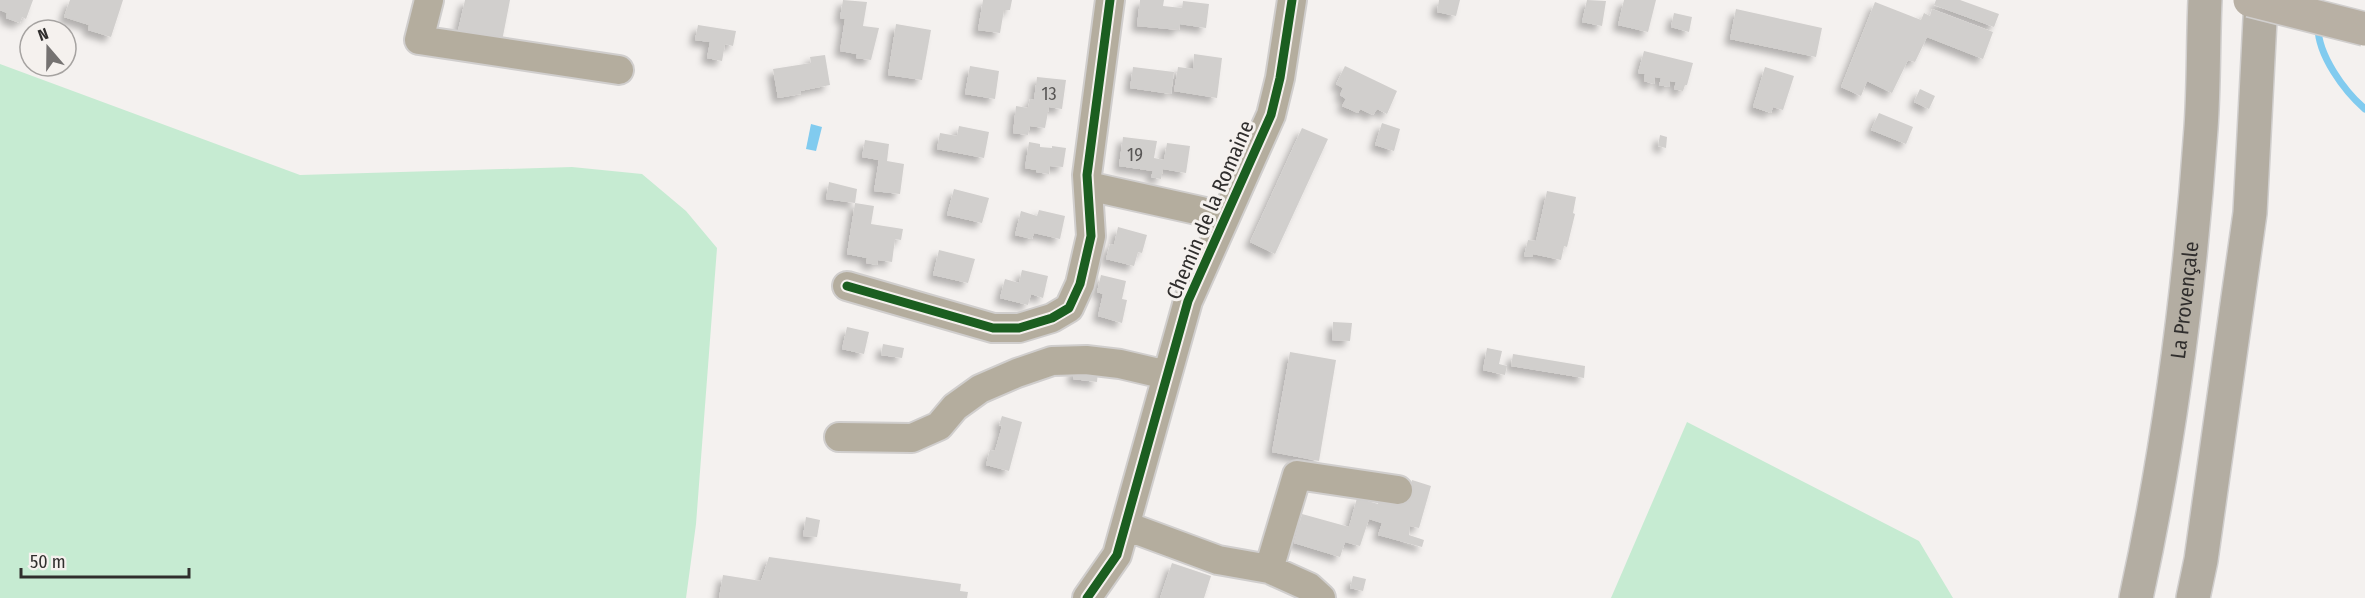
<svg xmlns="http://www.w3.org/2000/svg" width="2365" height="598" font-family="'Fira Sans Condensed',sans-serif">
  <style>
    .green { fill: #c6ebd2 }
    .water { fill: #81cbef }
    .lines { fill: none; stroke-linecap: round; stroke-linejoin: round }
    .stream { stroke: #81cbef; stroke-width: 7 }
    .building { fill: #d1cfcd; filter: url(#shadow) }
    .minor-casing { stroke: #d0cecd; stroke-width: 32 }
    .highway-casing { stroke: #d0cecd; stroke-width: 36 }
    .minor { stroke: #b4ad9e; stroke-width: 28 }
    .highway { stroke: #b3ada2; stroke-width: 33 }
    .major-bridge-casing { stroke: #d0cecd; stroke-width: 36; stroke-linecap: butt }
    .major-bridge { stroke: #b8b0a4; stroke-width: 33 }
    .cycleway-casing { stroke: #f5f1ee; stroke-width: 13 }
    .cycleway { stroke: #1b5e20; stroke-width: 9 }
    .labels { text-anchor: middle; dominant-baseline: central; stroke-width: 6; stroke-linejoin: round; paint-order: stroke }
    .number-label { font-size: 18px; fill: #585655 }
    .street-label { font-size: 21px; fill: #302e2d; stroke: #f5f1ee }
  </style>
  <defs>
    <filter id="shadow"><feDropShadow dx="-5.5" dy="5.5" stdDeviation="3" flood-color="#0004"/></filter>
  </defs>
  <rect width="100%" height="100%" fill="#f4f1ef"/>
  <path class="green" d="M0 64 300 175 572 167 642 174 686 211 717 248 696 524 686 598H0Z
    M1687 422 1919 541 1953 598H1611Z"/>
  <path class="water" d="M811 124 822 127 816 151 806 149Z"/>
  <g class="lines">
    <path class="stream" d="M2318 27C2318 55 2344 91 2365 109"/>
  </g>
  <path class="building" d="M0 0H33L26 19 22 17 20 23 6 18 7 13 0 10Z
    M70 0H123L111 37 88 30 89 25 64 17Z
    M465 0H510L502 41 458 31Z
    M843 0 867 2 863 26 879 28 871 60 856 58 857 54 840 51 845 19 840 18Z
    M983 0H1012L1010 10H1004L1000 33 978 30Z
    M1140 0H1164L1163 6 1182 8 1183 1 1209 4 1206 28 1180 24 1179 30 1137 26Z
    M1439 0H1460L1456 16 1437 12Z
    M1587 0 1606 1 1602 26 1582 22Z
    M1624 0H1656L1648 32 1618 25Z
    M1936 0H1960L1999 14 1994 27 1934 5Z
    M1875 2 1921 20 1924 13 1930 16 1932 9 1993 32 1983 59 1927 37 1915 62 1908 60 1892 93 1867 81 1861 96 1841 87Z
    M1736 9 1822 28 1816 57 1730 39Z
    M1674 13 1692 17 1689 32 1671 27Z
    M896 24 931 30 922 80 888 75Z
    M698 25 736 31 733 46 725 44 722 61 707 58 710 42 695 40Z
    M1644 51 1693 63 1687 85H1685L1683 91 1674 89 1676 82 1670 81 1669 87 1659 85 1661 78 1655 77 1654 84 1644 81 1645 74 1638 73Z
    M1194 54 1222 58 1217 98 1174 91 1178 67 1193 69Z
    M825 55 830 85 800 91 801 94 778 98 773 69 811 63 810 57Z
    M970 66 999 71 995 99 965 94Z
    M1345 66 1397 91 1387 114 1377 109 1373 115 1360 109 1358 113 1342 106 1346 99 1340 95 1343 88 1336 84Z
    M1133 67 1174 72 1171 94 1130 88Z
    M1765 67 1794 76 1783 110 1773 107 1771 113 1753 107Z
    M1037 77 1066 80 1062 109 1049 107 1045 128 1030 126 1028 135 1013 133 1016 106 1028 108 1030 99 1034 100Z
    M1920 89 1935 96 1929 109 1914 102Z
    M1879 113 1913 127 1906 144 1871 130Z
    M1382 123 1400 129 1394 151 1375 145Z
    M959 126 989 132 984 158 937 149 940 133 957 136Z
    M1302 128 1328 139 1275 254 1250 242Z
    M1660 135 1667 137 1666 148 1658 146Z
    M1123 137 1157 141 1154 158 1164 160 1167 143 1190 146 1186 173 1163 169 1161 179 1151 177 1153 171 1119 166Z
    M865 140 889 144 887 161 904 164 900 194 874 191 879 160 862 157Z
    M1029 142 1040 144V147L1052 148V146L1066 148 1063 167 1050 166 1049 174 1036 172V170L1025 168Z
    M829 182 857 189 855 203 826 199Z
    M954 189 989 198 982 223 947 215Z
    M1547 191 1576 197 1573 213 1575 214 1567 247 1564 246 1561 260 1533 254 1532 257 1524 256 1528 240 1536 241Z
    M855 203 874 206 871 224 903 229 901 240 895 239 892 262 878 260 877 265 866 263 867 258 847 254Z
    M1039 210 1065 216 1060 239 1034 233 1032 239 1015 235 1021 211 1037 216Z
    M1118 227 1147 235 1142 253 1138 252 1134 266 1106 259 1110 244 1114 245Z
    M939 250 975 259 968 283 933 275Z
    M1022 270 1048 276 1043 298 1031 294 1028 305 1000 298 1005 279 1019 283Z
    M1101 275 1126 281 1122 299 1127 300 1122 323 1098 316 1103 294 1097 292Z
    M1333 322 1352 323 1350 341 1332 340Z
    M847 327 869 332 864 354 842 349Z
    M883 344 904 348 902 358 881 355Z
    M1487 348 1502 351 1499 364 1507 366 1505 375 1483 370Z
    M1290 352 1336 360 1319 461 1272 452Z
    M1513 354 1585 366 1584 378 1511 366Z
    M1074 368 1098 371 1097 382 1073 379Z
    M1002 416 1022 422 1009 471 986 465 990 450 995 451 1002 426 999 425Z
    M1412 480 1431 486 1419 528 1410 526 1409 535 1424 540 1422 547 1378 535 1382 523 1369 519 1360 546 1345 542 1340 557 1294 543 1302 514 1349 527 1357 498 1378 504 1379 499 1404 505Z
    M806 517 820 520 817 537 803 536Z
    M769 557 961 584 960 591 968 592 967 598H719L723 575 761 581Z
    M1172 563 1211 576 1204 598H1160Z
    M1353 576 1366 579 1363 591 1350 588Z"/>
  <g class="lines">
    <defs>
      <path id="minor" d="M429 0 419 40 619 70
        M1088 186 1201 211 1224 220
        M847 286 993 328H1019L1052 318 1069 308 1080 284 1091 236 1087 175 1110 0
        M839 437 912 438 939 426 955 407 980 389 1017 373 1052 361 1086 360 1120 364 1167 375
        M1126 526 1218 560 1269 569 1297 475 1398 490
        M1269 569 1309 587 1321 598
        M1087 598 1117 555 1188 301 1271 115 1280 78 1292 0"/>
      <g id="highway">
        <path id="s1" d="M2136 598C2170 443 2190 286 2201 128 2204 85 2203 43 2205 0"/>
        <path d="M2193 598 2201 560 2250 213 2261 0"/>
      </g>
    </defs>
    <use href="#minor" class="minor-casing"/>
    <use href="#highway" class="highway-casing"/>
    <use href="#minor" class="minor"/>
    <use href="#highway" class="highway"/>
    <defs>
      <path id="major-bridge" d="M2250 0 2365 29"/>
    </defs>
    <use href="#major-bridge" class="major-bridge-casing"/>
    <use href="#major-bridge" class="major-bridge"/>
    <defs>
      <path id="cycleway" d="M847 286 993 328H1019L1052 318 1069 308 1080 284 1091 236 1087 175 1110 0
        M1087 598 1117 555 1188 301 1271 115 1280 78 1292 0"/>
    </defs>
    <use href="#cycleway" class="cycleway-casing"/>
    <use href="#cycleway" class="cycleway"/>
  </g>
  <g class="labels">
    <g class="number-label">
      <text x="1049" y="94">13</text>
      <text x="1135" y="155">19</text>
    </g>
    <g class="street-label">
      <text transform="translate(1210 210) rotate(-67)">Chemin de la Romaine</text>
      <text stroke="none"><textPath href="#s1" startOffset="302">La Provençale</textPath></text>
    </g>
  </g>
  <g transform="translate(48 48) rotate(340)"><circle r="28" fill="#f5f1ee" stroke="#a6a3a1" stroke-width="1.5"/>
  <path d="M0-4.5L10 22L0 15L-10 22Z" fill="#757271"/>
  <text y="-9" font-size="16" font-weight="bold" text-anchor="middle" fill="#302e2d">N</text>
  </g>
  <path d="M21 568v9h168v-9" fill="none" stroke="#302e2d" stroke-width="3"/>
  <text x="30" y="568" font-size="18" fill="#302e2d" stroke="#f5f1ee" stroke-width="4.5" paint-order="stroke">50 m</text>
</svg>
